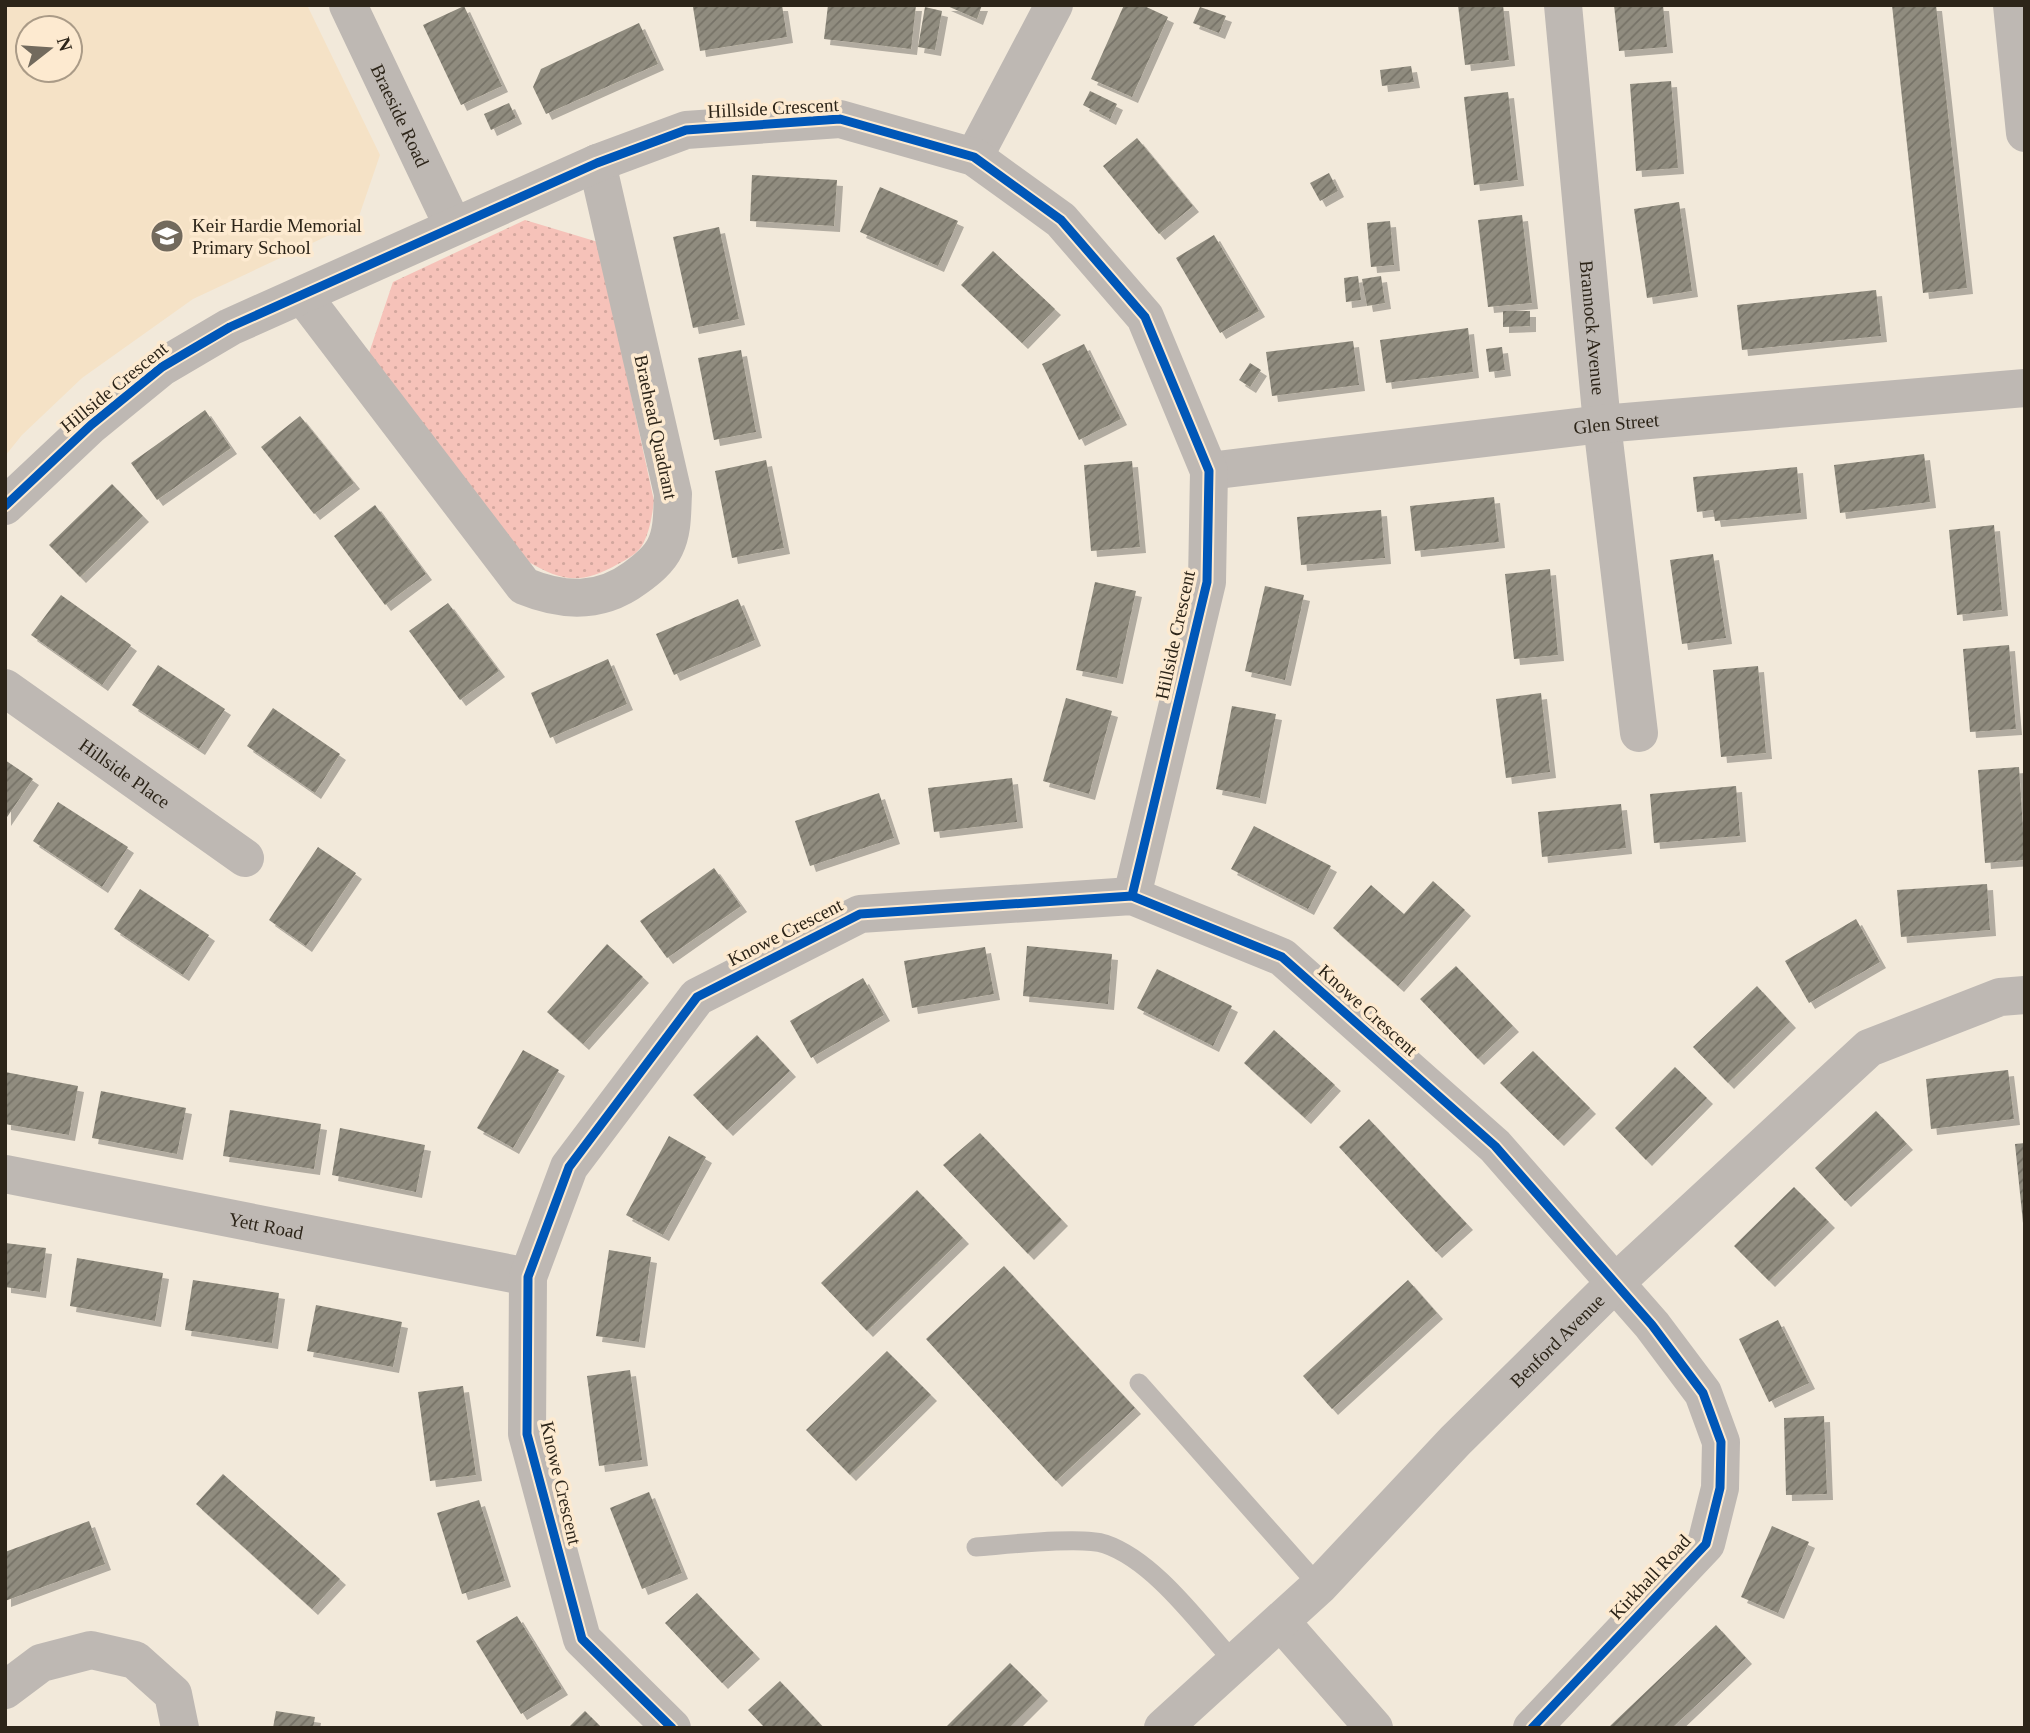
<svg xmlns="http://www.w3.org/2000/svg" width="2030" height="1733" font-family="'Times New Roman',serif">
  <style>
    .built { fill: #f5e2c6; fill-rule: evenodd }
    .grass { fill: url(#grass-dots) }
    .building { fill: url(#building-hatch); filter: url(#shadow) }
    .lines { fill: none; stroke-linecap: round; stroke-linejoin: round }
    .service { stroke: #beb8b3; stroke-width: 19 }
    .minor { stroke: #beb8b3; stroke-width: 38 }
    .cycleway-casing { stroke: #fdead0; stroke-width: 13 }
    .cycleway { stroke: #0057b8; stroke-width: 9 }
    .labels { text-anchor: middle; dominant-baseline: central; stroke-width: 7; stroke-linejoin: round; paint-order: stroke }
    .street-label { font-size: 19px; fill: #2d2519; stroke: #fdead0 }
    .poi-label { font-size: 19px; fill: #2d2519; stroke: #fdead0; text-anchor: start }
  </style>
  <defs>
    <pattern id="grass-dots" width="8" height="8" patternUnits="userSpaceOnUse" patternTransform="scale(1.75)"><rect width="8" height="8" fill="#f6c2b9"/><path d="M2 2h.1M6 6h.1" fill="none" stroke="#d3a79e" stroke-width="1.8" stroke-linecap="round"/></pattern>
    <pattern id="building-hatch" width="6" height="6" patternUnits="userSpaceOnUse" patternTransform="scale(1.75)"><rect width="6" height="6" fill="#908c7f"/><path d="M-1 1l2-2M0 6l6-6M5 7l2-2" fill="none" stroke="#767267"/></pattern>
    <filter id="shadow"><feDropShadow dx="6" dy="6" stdDeviation="0" flood-color="#0004"/></filter>
  </defs>
  <rect width="100%" height="100%" fill="#f2e9da"/>
  <path class="built" d="M5 5H307L380 155 357 222 193 299 82 378 22 435 5 456ZM28 28H70V70H28Z"/>
  <path class="grass" d="M525 220 598 242 654 501C652 516 650 530 643 544 638 553 628 559 618 564 581 585 563 582 527 561L368 356 393 282Z"/>
  <path class="building" d="M703 5H782L787 37 700 51 693 7Z
    M828 5H916L911 49 824 39Z
    M945 5H982L977 19Z
    M1124 5H1142L1168 17 1132 97 1091 79Z
    M1458 5H1503L1509 60 1465 65Z
    M1614 5H1663L1667 47 1619 51Z
    M1892 5H1936L1967 288 1923 293Z
    M464 6 502 86 461 105 423 25Z
    M925 7 942 11 935 50 918 47Z
    M1200 7 1226 16 1219 33 1193 23Z
    M639 23 658 64 546 114 533 87 541 69Z
    M1411 66 1414 82 1382 86 1380 70Z
    M1671 81 1678 168 1636 171 1630 84Z
    M1090 91 1117 104 1110 119 1083 105Z
    M1508 92 1518 180 1474 185 1464 97Z
    M509 103 516 118 491 130 484 114Z
    M1137 138 1193 206 1159 234 1103 166Z
    M1329 173 1338 191 1320 201 1310 183Z
    M752 175 837 180 834 226 750 221Z
    M880 187 958 221 938 266 860 232Z
    M1679 202 1692 291 1647 298 1634 209Z
    M1522 215 1532 303 1488 307 1478 220Z
    M1390 221 1394 265 1371 267 1367 223Z
    M719 227 739 319 693 328 673 237Z
    M1214 235 1259 311 1220 333 1176 258Z
    M993 251 1055 309 1022 343 961 285Z
    M1358 276 1361 300 1346 302 1344 278Z
    M1381 276 1385 303 1367 306 1362 279Z
    M1876 290 1881 336 1742 350 1737 305Z
    M1503 311H1530V326L1503 327Z
    M1468 328 1473 372 1386 383 1380 340Z
    M1353 341 1359 385 1272 396 1266 352Z
    M1084 344 1121 419 1079 440 1042 364Z
    M1502 347 1505 370 1489 372 1486 349Z
    M741 350 756 432 714 440 698 358Z
    M1250 363 1261 370 1250 387 1239 380Z
    M205 410 231 448 157 500 131 463Z
    M300 416 354 483 314 514 261 447Z
    M1924 454 1930 502 1840 513 1834 465Z
    M766 460 784 548 732 558 715 471Z
    M1132 461 1140 547 1091 551 1084 465Z
    M1797 467 1801 513 1715 521 1713 510 1697 512 1693 477Z
    M112 484 143 516 80 577 49 545Z
    M1494 497 1499 542 1415 551 1410 506Z
    M375 505 426 574 385 605 334 536Z
    M1381 510 1385 558 1301 565 1297 517Z
    M1994 525 2002 610 1957 615 1949 530Z
    M1713 554 1726 638 1682 644 1670 560Z
    M1550 569 1558 655 1514 659 1505 574Z
    M1095 582 1136 591 1117 678 1076 670Z
    M1265 586 1304 595 1285 680 1245 671Z
    M61 595 131 645 102 685 31 635Z
    M738 599 755 640 674 675 656 634Z
    M448 603 499 671 460 700 409 631Z
    M2009 645 2016 729 1970 732 1963 649Z
    M608 659 627 704 550 738 531 693Z
    M158 665 225 709 199 749 132 705Z
    M1758 666 1766 753 1721 757 1713 670Z
    M1541 693 1550 772 1506 778 1496 699Z
    M1066 698 1112 711 1089 794 1043 781Z
    M1232 706 1276 714 1260 798 1216 789Z
    M273 708 340 754 315 793 247 746Z
    M5 760 33 779 5 820Z
    M2019 767 2025 860 1985 863 1978 770Z
    M1012 778 1017 822 934 832 928 788Z
    M1736 786 1740 836 1654 843 1650 794Z
    M879 793 894 838 810 866 795 821Z
    M58 802 128 847 102 887 33 841Z
    M1621 804 1626 848 1542 857 1538 812Z
    M1254 826 1331 866 1308 909 1231 869Z
    M318 847 356 873 306 946 269 920Z
    M714 868 741 906 667 958 640 921Z
    M1433 881 1465 910 1398 986 1333 928 1371 885 1404 914Z
    M1987 884 1990 930 1901 937 1897 890Z
    M140 889 209 935 183 975 114 929Z
    M1856 919 1880 962 1809 1003 1785 961Z
    M607 944 643 977 583 1044 547 1012Z
    M1027 946 1112 954 1108 1004 1023 996Z
    M985 947 994 994 912 1008 904 961Z
    M1456 966 1513 1026 1478 1059 1420 999Z
    M1157 969 1232 1006 1213 1046 1137 1008Z
    M863 978 884 1015 811 1058 790 1021Z
    M1757 986 1790 1022 1728 1083 1693 1047Z
    M1274 1030 1335 1085 1305 1118 1244 1063Z
    M757 1035 790 1071 727 1130 693 1095Z
    M523 1050 559 1070 513 1148 477 1128Z
    M1533 1051 1590 1108 1558 1140 1500 1083Z
    M1675 1067 1707 1098 1646 1160 1615 1128Z
    M2008 1070 2014 1119 1931 1129 1926 1079Z
    M5 1072 78 1086 69 1135 5 1124Z
    M101 1091 186 1108 177 1154 92 1138Z
    M230 1110 321 1124 314 1169 223 1156Z
    M1876 1111 1907 1144 1845 1201 1815 1168Z
    M1369 1119 1467 1224 1436 1252 1339 1147Z
    M340 1128 425 1145 416 1192 332 1175Z
    M980 1133 1062 1220 1028 1254 943 1165Z
    M669 1136 706 1157 663 1235 626 1215Z
    M2025 1143V1223H2023L2015 1144Z
    M1794 1187 1829 1222 1769 1281 1734 1246Z
    M917 1190 963 1238 867 1331 821 1283Z
    M5 1243 46 1248 40 1292 5 1287Z
    M609 1250 651 1257 639 1342 596 1336Z
    M77 1258 163 1273 155 1321 70 1306Z
    M1004 1266 1135 1408 1056 1481 926 1339Z
    M193 1280 279 1293 272 1343 185 1330Z
    M1408 1280 1437 1313 1332 1409 1303 1376Z
    M316 1305 402 1322 393 1367 307 1351Z
    M1778 1320 1809 1383 1769 1402 1739 1339Z
    M887 1351 931 1395 850 1475 806 1430Z
    M630 1370 642 1460 599 1466 587 1376Z
    M463 1386 476 1475 430 1481 418 1392Z
    M1824 1416 1827 1494 1786 1495 1784 1418Z
    M223 1474 340 1579 312 1609 196 1504Z
    M649 1492 682 1573 642 1589 610 1508Z
    M479 1500 505 1581 462 1594 437 1513Z
    M89 1521 105 1564 5 1601V1552Z
    M1772 1526 1809 1542 1778 1613 1741 1597Z
    M697 1593 754 1653 722 1683 665 1623Z
    M517 1616 562 1689 521 1714 476 1641Z
    M1716 1625 1746 1658 1672 1728H1612L1610 1726Z
    M1010 1663 1042 1695 1009 1728H945Z
    M780 1681 824 1728H765L748 1710Z
    M276 1711 315 1717 313 1728H273Z
    M585 1711 602 1728H568Z"/>
  <g class="lines">
    <path class="service" d="M1139 1383 1319 1586
      M976 1547C1004 1545 1082 1536 1105 1544 1155 1561 1200 1625 1235 1663"/>
    <g class="minor">
      <path id="s1" d="M348 5 453 226"/>
      <path id="s2" d="M1563 5 1602 424 1639 733"/>
      <path d="M2012 5 2025 133"/>
      <path d="M974 157 1054 5"/>
      <path d="M303 296 524 586C563 602 600 604 635 578 646 570 659 560 665 547 673 531 672 512 673 494L597 163"/>
      <path id="s3" d="M1209 471 1602 424 2025 388"/>
      <path d="M5 506 91 425 162 367 230 327 597 163 686 130 840 119 974 157 1061 220 1145 317 1209 471 1207 582 1132 896"/>
      <path id="s4" d="M5 688 245 858"/>
      <path id="s5" d="M5 1174 528 1277"/>
      <path d="M1281 1622 1374 1728"/>
      <path d="M5 1690 41 1663 91 1650 135 1660 173 1694 180 1728"/>
      <path d="M672 1728 582 1639 527 1434 528 1277 569 1167 697 997 860 914 1132 896 1282 957 1495 1146 1652 1325 1703 1393 1721 1442 1720 1488 1706 1544 1532 1728"/>
      <path id="s6" d="M1163 1728 1319 1586 1455 1441 1614 1284 1869 1048 2000 997 2025 995"/>
    </g>
    <defs>
      <path id="cycleway" d="M5 506 91 425 162 367 230 327 597 163 686 130 840 119 974 157 1061 220 1145 317 1209 471 1207 582 1132 896
        M672 1728 582 1639 527 1434 528 1277 569 1167 697 997 860 914 1132 896 1282 957 1495 1146 1652 1325 1703 1393 1721 1442 1720 1488 1706 1544 1532 1728"/>
    </defs>
    <use href="#cycleway" class="cycleway-casing"/>
    <use href="#cycleway" class="cycleway"/>
  </g>
  <defs>
    <symbol id="school-disc" viewBox="-11 -11 22 22"><circle r="9.5" fill="#726a5d" stroke="#fdead0"/><path d="M0-5L7-2L0 1L-7-2ZM-4 1L0 2.5L4 1V4Q0 6-4 4Z" fill="#fff"/></symbol>
  </defs>
  <g fill-rule="evenodd">
    <use href="#school-disc" x="148" y="217" width="38" height="38"/>
  </g>
  <g class="labels">
    <g class="street-label">
      <text transform="translate(773 108) rotate(-3)">Hillside Crescent</text>
      <text stroke="none"><textPath href="#s1" startOffset="122">Braeside Road</textPath></text>
      <text stroke="none"><textPath href="#s2" startOffset="324">Brannock Avenue</textPath></text>
      <text transform="translate(114 387) rotate(-39)">Hillside Crescent</text>
      <text stroke="none"><textPath href="#s3" startOffset="410">Glen Street</textPath></text>
      <text transform="translate(656 427) rotate(78)">Braehead Quadrant</text>
      <text transform="translate(1175 635) rotate(-78)">Hillside Crescent</text>
      <text stroke="none"><textPath href="#s4" startOffset="147">Hillside Place</textPath></text>
      <text transform="translate(785 932) rotate(-27)">Knowe Crescent</text>
      <text transform="translate(1368 1010) rotate(42)">Knowe Crescent</text>
      <text stroke="none"><textPath href="#s5" startOffset="266">Yett Road</textPath></text>
      <text stroke="none"><textPath href="#s6" startOffset="553">Benford Avenue</textPath></text>
      <text transform="translate(561 1483) rotate(77)">Knowe Crescent</text>
      <text transform="translate(1650 1577) rotate(-47)">Kirkhall Road</text>
    </g>
    <g class="poi-label">
      <text x="192" y="225">Keir Hardie Memorial<tspan x="192" dy="22">Primary School</tspan></text>
    </g>
  </g>
  <rect width="2030" height="1733" fill="none" stroke="#2d2519" stroke-width="14"/>
  <g transform="translate(49 49) rotate(73)"><circle r="33" fill="#fdead0" stroke="#aa9b87" stroke-width="2"/>
  <path d="M0-5L12 26L0 18L-12 26Z" fill="#726a5d"/>
  <text y="-10" font-size="19" font-weight="bold" text-anchor="middle" fill="#2d2519">N</text>
  </g>
</svg>
